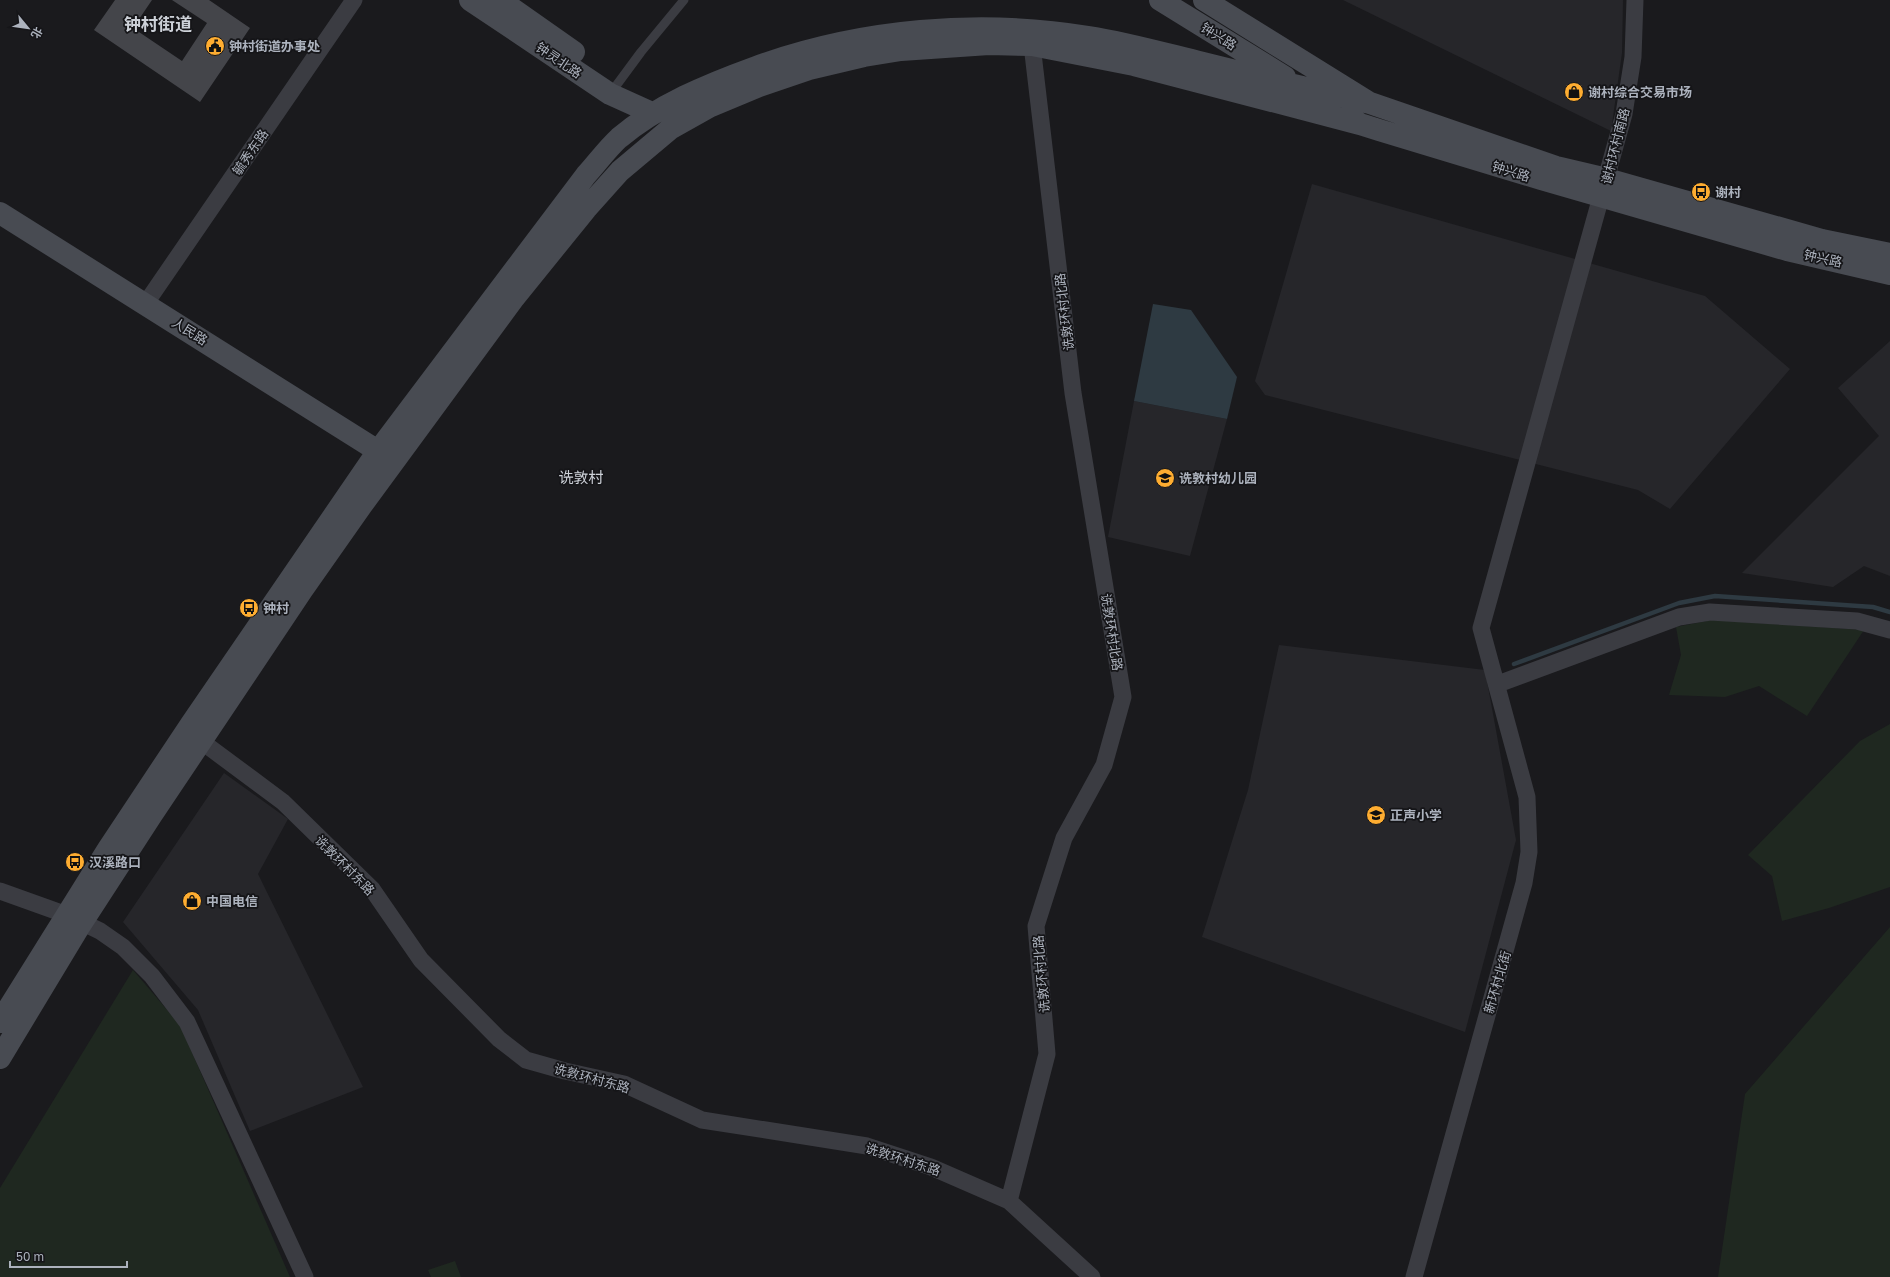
<svg xmlns="http://www.w3.org/2000/svg" width="1890" height="1277" font-family="'Golos Text','Noto Sans SC',sans-serif">
  <style>
    .built { fill: #26262a }
    .green { fill: #1f2820 }
    .water { fill: #2e3a42 }
    .lines { fill: none; stroke-linecap: round; stroke-linejoin: round }
    .stream { stroke: #2e3a42; stroke-width: 4.5 }
    .building { fill: #44454a }
    .lane { stroke: #3b3c42; stroke-width: 9 }
    .street { stroke: #3b3c42; stroke-width: 17 }
    .secondary { stroke: #484b52; stroke-width: 22 }
    .labels { text-anchor: middle; dominant-baseline: central; stroke-width: 3.5; stroke-linejoin: round; paint-order: stroke }
    .street-label { font-size: 13px; fill: #acb2bd; stroke: #151518 }
    .poi-label { font-size: 13px; font-weight: bold; fill: #acb2bd; stroke: #151518; text-anchor: start }
    .quarter-label { font-size: 15px; fill: #cdd1d8; stroke: #151518 }
    .district-label { font-size: 17px; font-weight: bold; fill: #cdd1d8; stroke: #151518 }
  </style>
  <rect width="100%" height="100%" fill="#1a1a1d"/>
  <path class="built" d="M1343 0H1623L1622 53 1611 131Z
    M1312 184 1705 296 1790 369 1670 509 1638 490 1265 395 1255 381Z
    M1890 341V576L1864 566 1833 587 1742 573 1879 436 1838 388Z
    M1134 401 1227 419 1190 556 1108 537Z
    M1279 645 1485 670 1516 840 1465 1032 1202 937 1248 790Z
    M224 773 288 819 258 874 363 1087 250 1131 198 1010 123 922Z"/>
  <path class="green" d="M1712 620 1864 630 1807 716 1759 686 1725 697 1669 695 1681 655 1676 627Z
    M1890 724V887L1829 908 1782 921 1772 876 1748 855 1860 741Z
    M1890 927V1277H1718L1745 1094Z
    M133 970 180 1025 290 1277H0V1188Z
    M455 1261 461 1277H431L428 1270Z"/>
  <path class="water" d="M1153 304 1191 310 1237 377 1227 419 1134 401Z"/>
  <g class="lines">
    <path class="stream" d="M1514 664 1679 603 1715 596 1873 607 1890 612"/>
  </g>
  <path class="building" d="M115 0H152L133 28 182 61 207 23 172 0H209L250 28 200 102 94 30Z"/>
  <g class="lines">
    <path class="lane" d="M610 94 641 52 684 0"/>
    <path class="street" d="M146 303 354 0
      M1498 684 1679 617 1710 612 1857 621 1890 630
      M201 741 283 802 372 889 421 960 499 1039 526 1060 565 1071 624 1084 702 1120 867 1146 931 1167 1009 1201 1092 1277
      M0 891 67 915 100 931 123 947 152 976 187 1022 305 1277
      M1009 1201 1047 1054 1036 926 1064 838 1104 765 1123 697 1073 393 1032 45
      M1414 1277 1524 883 1529 852 1527 797 1481 628 1624 114 1633 57 1635 0"/>
    <path class="secondary" d="M470 0 610 94 652 113
      M500 0 574 52
      M1160 0 1285 77
      M1204 0 1370 103 1556 167 1607 179 1822 240 1890 254
      M1348 116 1360 124 1379 130 1541 179 1787 250 1890 274
      M0 213 378 451
      M0 1022 108 849 191 724 378 451 586 175C597 163 607 149 619 138 658 105 709 84 756 67 861 29 979 19 1089 37 1128 43 1166 54 1203 63 1259 77 1314 90 1370 103
      M0 1058 79 927 151 816 303 589 362 505 514 298 586 209 620 171 670 129 711 106 759 86 809 69 864 56 901 50 989 44 1032 45 1134 65 1360 124"/>
  </g>
  <defs>
    <symbol id="civic-disc" viewBox="-11 -11 22 22"><circle r="9.5" fill="#fead31" stroke="#151518"/><path d="M-.6-6.5H3V-4.5H.6V-3L4-1V1h2V6H-6V1h2V-1L-.6-3ZM-1.2 2.5V6h2.4V2.5Z" fill="#111"/></symbol>
    <symbol id="shop-disc" viewBox="-11 -11 22 22"><circle r="9.5" fill="#fead31" stroke="#151518"/><path d="M-5-2.5h2.3a2.7 3.5 0 0 1 5.4 0H5L5.5 6h-11ZM-1.5-2.5h3a1.5 2.3 0 0 0-3 0Z" fill="#111"/></symbol>
    <symbol id="bus-disc" viewBox="-11 -11 22 22"><circle r="9.5" fill="#fead31" stroke="#151518"/><path d="M-5-6H5V4H4V6H2V4H-2V6H-4V4H-5ZM-3.5-4V0h7V-4ZM-3.5 1.2v1.5H-2V1.2ZM2 1.2v1.5H3.5V1.2Z" fill="#111"/></symbol>
    <symbol id="school-disc" viewBox="-11 -11 22 22"><circle r="9.5" fill="#fead31" stroke="#151518"/><path d="M0-5L7-2L0 1L-7-2ZM-4 1L0 2.5L4 1V4Q0 6-4 4Z" fill="#111"/></symbol>
  </defs>
  <g fill-rule="evenodd">
    <use href="#civic-disc" x="204" y="35" width="22" height="22"/>
    <use href="#shop-disc" x="1563" y="81" width="22" height="22"/>
    <use href="#bus-disc" x="1690" y="181" width="22" height="22"/>
    <use href="#school-disc" x="1154" y="467" width="22" height="22"/>
    <use href="#bus-disc" x="238" y="597" width="22" height="22"/>
    <use href="#school-disc" x="1365" y="804" width="22" height="22"/>
    <use href="#bus-disc" x="64" y="851" width="22" height="22"/>
    <use href="#shop-disc" x="181" y="890" width="22" height="22"/>
  </g>
  <g class="labels">
    <g class="street-label">
      <text transform="translate(1219 36) rotate(32)">钟兴路</text>
      <text transform="translate(559 60) rotate(34)">钟灵北路</text>
      <text transform="translate(1615 146) rotate(-76)">谢村环村南路</text>
      <text transform="translate(250 152) rotate(-56)">毓秀东路</text>
      <text transform="translate(1511 171) rotate(17)">钟兴路</text>
      <text transform="translate(1823 258) rotate(13)">钟兴路</text>
      <text transform="translate(1064 312) rotate(-97)">诜敦环村北路</text>
      <text transform="translate(190 331) rotate(32)">人民路</text>
      <text transform="translate(1112 632) rotate(81)">诜敦环村北路</text>
      <text transform="translate(345 865) rotate(45)">诜敦环村东路</text>
      <text transform="translate(1041 974) rotate(-95)">诜敦环村北路</text>
      <text transform="translate(1497 982) rotate(-74)">新环村北街</text>
      <text transform="translate(592 1078) rotate(15)">诜敦环村东路</text>
      <text transform="translate(903 1159) rotate(18)">诜敦环村东路</text>
    </g>
    <g class="poi-label">
      <text x="229" y="46">钟村街道办事处</text>
      <text x="1588" y="92">谢村综合交易市场</text>
      <text x="1715" y="192">谢村</text>
      <text x="1179" y="478">诜敦村幼儿园</text>
      <text x="263" y="608">钟村</text>
      <text x="1390" y="815">正声小学</text>
      <text x="89" y="862">汉溪路口</text>
      <text x="206" y="901">中国电信</text>
    </g>
    <g class="quarter-label">
      <text x="581" y="477">诜敦村</text>
    </g>
    <g class="district-label">
      <text x="158" y="23">钟村街道</text>
    </g>
  </g>
  <g transform="translate(28 28) rotate(119)" stroke="#151518" stroke-width="3" paint-order="stroke">
  <path d="M0-3L7 15L0 10L-7 15Z" fill="#acb2bd"/>
  <text y="-6" font-size="11" font-weight="bold" text-anchor="middle" fill="#acb2bd">北</text>
  </g>
  <path d="M10 1261v6h117v-6" fill="none" stroke="#acb2bd" stroke-width="2"/>
  <text x="16" y="1261" font-size="12" fill="#acb2bd" stroke="#151518" stroke-width="3" paint-order="stroke">50 m</text>
</svg>
